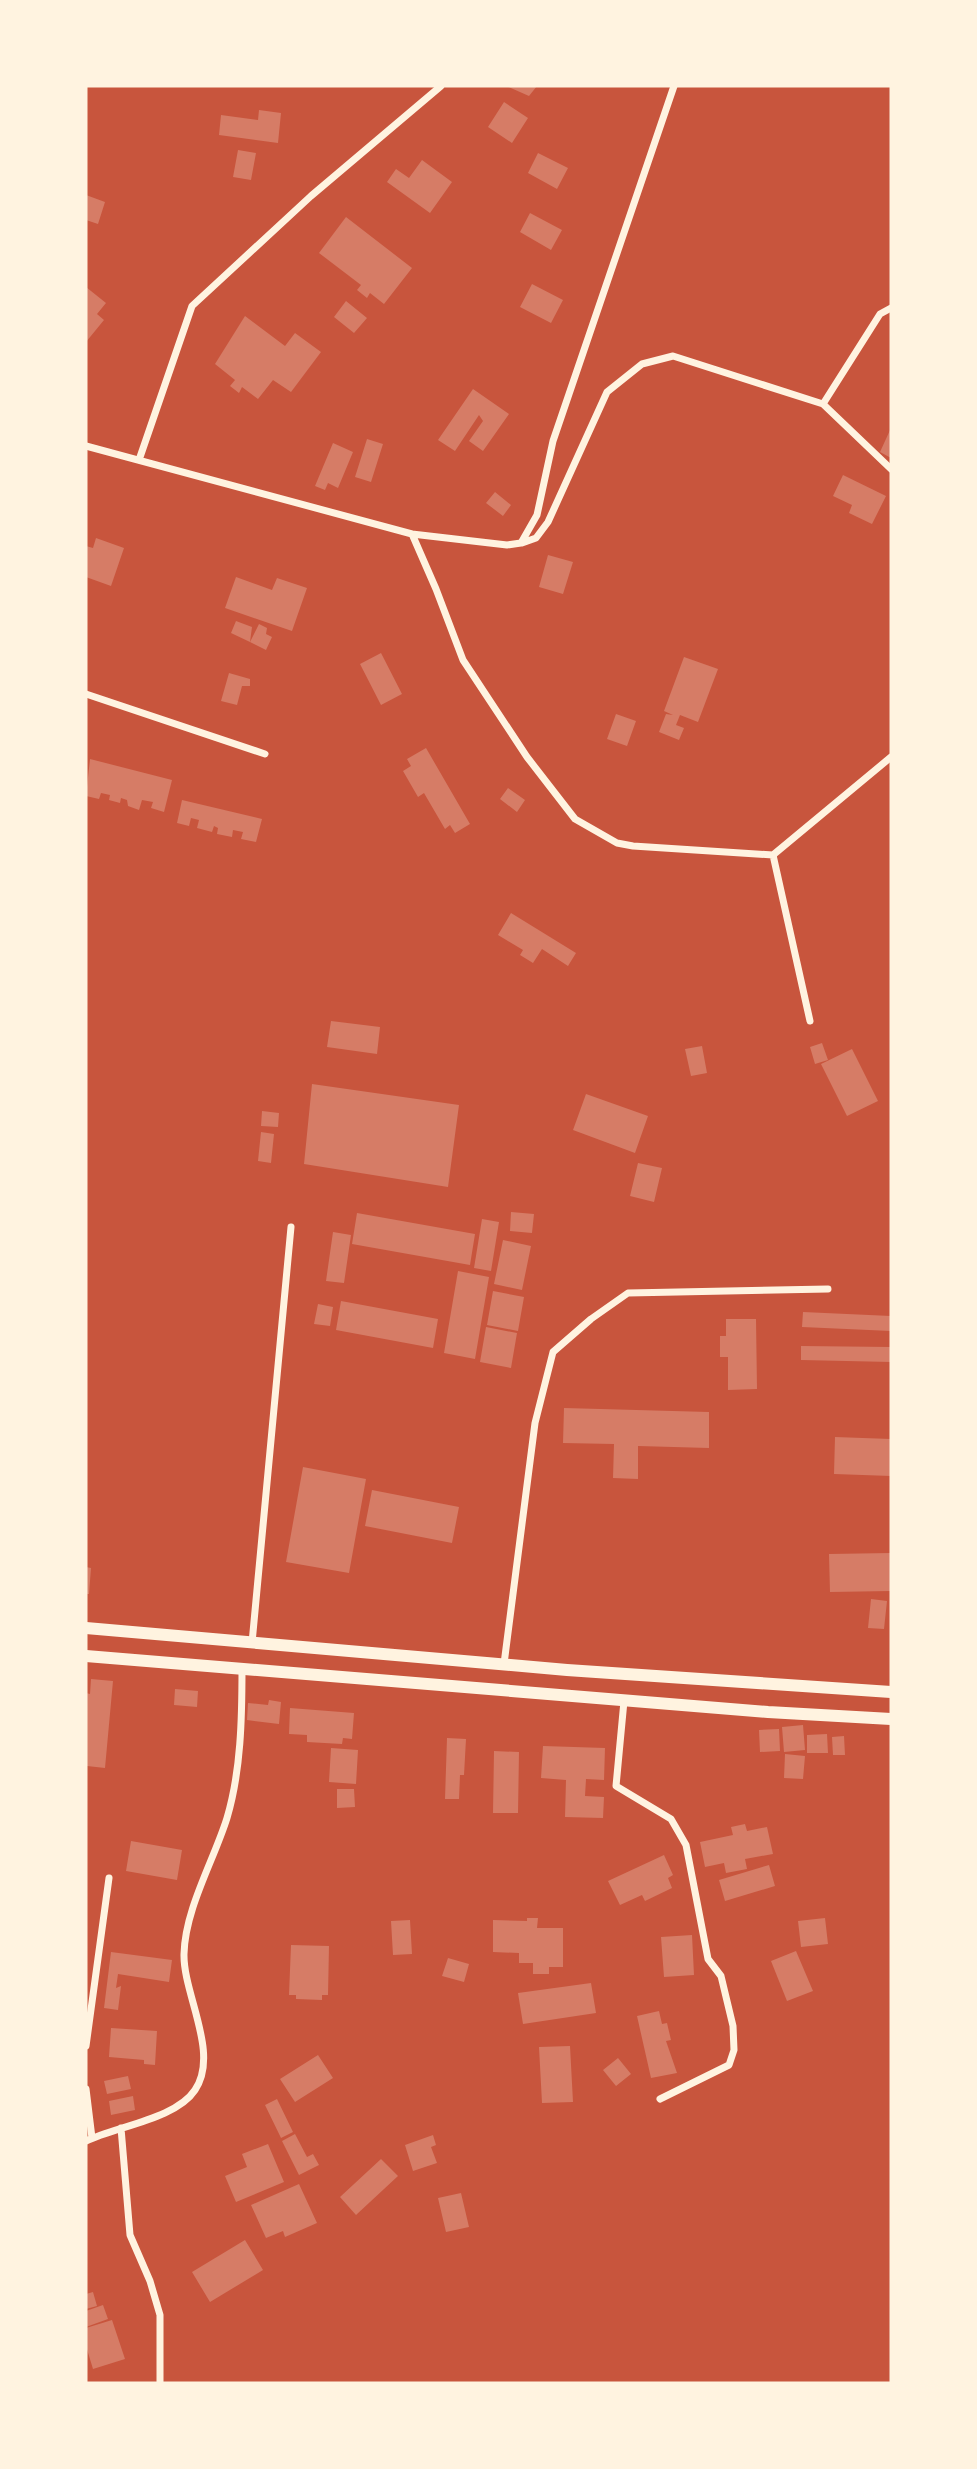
<svg xmlns="http://www.w3.org/2000/svg" width="977" height="2469" font-family="Figtree,sans-serif">
  <style>
    .building { fill: #d67c66 }
    .lines { fill: none; stroke-linecap: round; stroke-linejoin: round }
    .minor { stroke: #fff3e0; stroke-width: 7 }
    .primary { stroke: #fff3e0; stroke-width: 12 }
  </style>
  <rect width="100%" height="100%" fill="#c8553d"/>
  <path class="building" d="M506 86H537L529 96Z
    M504 102 528 118 512 143 488 127Z
    M259 110 281 113 278 143 219 135 221 115 258 120Z
    M238 150 256 153 251 180 233 177Z
    M538 153 568 168 557 189 528 173Z
    M422 160 452 182 430 213 387 182 396 169 409 178Z
    M86 195 105 202 98 224 86 220Z
    M530 213 562 230 551 250 520 232Z
    M346 217 412 268 384 304 370 293 367 298 357 290 361 285 319 253Z
    M532 284 563 300 551 323 520 307Z
    M86 287 106 303 97 314 104 320 86 342Z
    M346 301 367 318 354 333 334 317Z
    M245 316 285 346 295 333 321 352 291 392 273 380 258 399 242 387 239 393 230 386 235 380 215 364Z
    M473 389 509 414 483 451 469 441 483 421 479 415 455 451 438 440Z
    M891 428V458L880 452Z
    M367 439 383 444 371 482 355 477Z
    M333 443 353 452 338 488 328 483 325 490 315 486Z
    M843 475 886 496 872 524 849 513 852 505 833 496Z
    M495 492 511 505 503 516 486 503Z
    M96 538 124 548 111 586 86 577V546L93 548Z
    M548 555 573 562 563 594 539 587Z
    M236 577 272 590 277 578 307 588 292 631 225 608Z
    M236 621 252 627 250 642 231 633Z
    M259 624 267 628 266 634 272 637 266 650 250 642Z
    M381 653 402 694 381 705 360 664Z
    M684 657 718 669 698 722 680 715 676 725 684 728 679 740 659 732 666 714 673 715 664 711Z
    M229 673 250 679V686H242L237 705 221 701Z
    M616 714 636 721 627 746 607 739Z
    M426 748 470 824 455 833 450 825 445 829 424 793 418 797 403 771 411 766 407 759Z
    M90 759 172 780 164 812 151 808 153 802 142 800 139 810 128 806 127 800 121 798 120 803 109 800 110 795 101 793 99 799 86 796Z
    M508 788 525 800 517 812 500 799Z
    M182 800 262 819 256 842 241 839 243 832 233 830 232 837 217 834 218 828 214 826 212 832 197 828 199 820 191 818 189 826 177 823Z
    M511 913 576 953 568 966 542 949 533 963 520 955 523 950 498 935Z
    M331 1021 380 1027 377 1054 327 1047Z
    M822 1043 828 1060 815 1064 810 1047Z
    M702 1046 707 1073 691 1076 685 1049Z
    M852 1049 878 1101 847 1116 821 1064Z
    M312 1084 459 1105 448 1187 304 1164Z
    M586 1094 648 1116 635 1153 573 1130Z
    M262 1111 279 1113 278 1127 261 1126Z
    M261 1132 274 1134 271 1163 258 1161Z
    M638 1163 662 1168 654 1202 630 1196Z
    M511 1212 534 1214 532 1233 510 1231Z
    M357 1213 475 1234 470 1265 352 1244Z
    M482 1219 499 1222 491 1271 474 1268Z
    M333 1232 351 1235 344 1283 326 1281Z
    M503 1240 531 1246 522 1290 494 1284Z
    M458 1271 489 1277 475 1359 444 1353Z
    M493 1291 524 1297 518 1331 487 1325Z
    M341 1301 438 1319 433 1348 336 1330Z
    M318 1304 333 1307 330 1326 314 1324Z
    M803 1312 891 1316V1331L802 1327Z
    M726 1319H756L757 1389 728 1390V1357H720V1336H726Z
    M486 1327 517 1333 511 1368 480 1362Z
    M801 1346 891 1347V1362L801 1360Z
    M564 1408 709 1412V1448L638 1446V1479L613 1478 614 1444 563 1443Z
    M835 1437 891 1439V1476L834 1474Z
    M303 1467 366 1479 349 1573 286 1562Z
    M372 1490 459 1507 452 1543 365 1526Z
    M891 1553V1591L830 1592 829 1554Z
    M86 1567 91 1568 89 1594H86Z
    M871 1599 887 1601 884 1629 868 1628Z
    M91 1679 113 1681 105 1768 87 1766 86 1693 90 1694Z
    M175 1689 198 1691 197 1707 174 1705Z
    M269 1700 281 1702 279 1724 247 1720 248 1703 268 1705Z
    M290 1708 354 1713 352 1739 343 1738 342 1744 307 1742V1735L289 1734Z
    M803 1725 805 1750 784 1752 782 1727Z
    M779 1729 780 1751 760 1752 759 1730Z
    M827 1734 828 1753H807V1735Z
    M844 1736 845 1755H833L832 1737Z
    M447 1738 466 1739 464 1775H460L459 1799H445Z
    M543 1746 605 1748 604 1780 586 1779 585 1796 604 1797 603 1818 565 1817 566 1780 541 1778Z
    M331 1748 358 1750 356 1784 329 1782Z
    M494 1751 519 1752 518 1813H493Z
    M785 1754 805 1756 803 1779 784 1778Z
    M337 1789H354L355 1807 337 1808Z
    M745 1824 747 1831 767 1827 773 1854 745 1859 747 1869 726 1873 724 1863 705 1867 700 1842 733 1835 731 1827Z
    M131 1841 182 1850 177 1880 126 1871Z
    M664 1855 673 1875 668 1878 672 1888 645 1901 642 1895 620 1905 608 1881Z
    M769 1865 775 1886 725 1901 719 1880Z
    M527 1918H538L537 1928H563V1967H549V1974H533V1963H519V1953L493 1952V1920L527 1921Z
    M825 1918 828 1944 801 1947 798 1921Z
    M410 1920 412 1954 393 1955 391 1921Z
    M692 1935 694 1975 664 1977 661 1937Z
    M291 1945 329 1946 328 1995H322V2000L296 1999V1995H289Z
    M796 1951 813 1991 787 2001 771 1961Z
    M111 1952 172 1960 169 1982 118 1974 116 1988 121 1986 118 2010 104 2008Z
    M448 1958 469 1964 464 1982 442 1976Z
    M591 1983 596 2013 523 2024 518 1993Z
    M659 2011 662 2024 667 2023 671 2040 666 2041 677 2073 651 2078 637 2016Z
    M111 2028 157 2031 155 2065 144 2064V2060L109 2057Z
    M570 2046 573 2102 542 2103 539 2047Z
    M318 2055 333 2078 295 2102 280 2079Z
    M618 2058 631 2074 616 2086 603 2070Z
    M128 2076 131 2089 107 2094 104 2081Z
    M133 2096 135 2110 111 2115 109 2101Z
    M277 2099 293 2132 281 2138 265 2105Z
    M295 2134 307 2157 313 2154 319 2165 299 2175 282 2141Z
    M433 2135 436 2145 431 2147 437 2163 413 2171 405 2145Z
    M268 2144 284 2182 236 2202 225 2176 247 2167 242 2154Z
    M381 2159 398 2176 356 2215 340 2197Z
    M299 2184 317 2223 285 2237 283 2231 266 2238 251 2205Z
    M461 2193 469 2227 446 2232 438 2198Z
    M245 2240 263 2270 210 2302 192 2272Z
    M93 2292 97 2306 86 2309V2294Z
    M103 2305 108 2319 86 2327V2311Z
    M112 2320 125 2359 93 2369 86 2346V2328Z"/>
  <g class="lines">
    <path class="minor" d="M823 404 880 314 891 308
      M86 446 412 534 436 589 463 660 527 757 575 819 617 843 633 846 773 855 891 757
      M139 460 192 306 311 196 441 86
      M412 534 507 545 521 543 537 515 553 441 674 86
      M522 543 536 538 548 522 607 392 642 364 673 356 823 404 891 469
      M86 694 265 754
      M773 855 810 1021
      M252 1643 291 1227
      M504 1664 535 1423 553 1352 591 1319 628 1293 828 1289
      M624 1701 616 1786 671 1819 686 1845 708 1959 721 1976 733 2026 734 2050 729 2065 660 2099
      M86 2046 109 1878
      M86 2089 92 2138
      M121 2128 130 2235 150 2281 160 2315V2383
      M86 2141C117 2126 176 2119 195 2090 220 2053 183 1994 184 1954 185 1909 214 1860 227 1818 241 1771 242 1718 242 1669"/>
    <path class="primary" d="M86 1628 567 1670 891 1692
      M86 1656 768 1712 891 1719"/>
  </g>
  <rect width="977" height="2469" fill="none" stroke="#fff3e0" stroke-width="175"/>
</svg>
